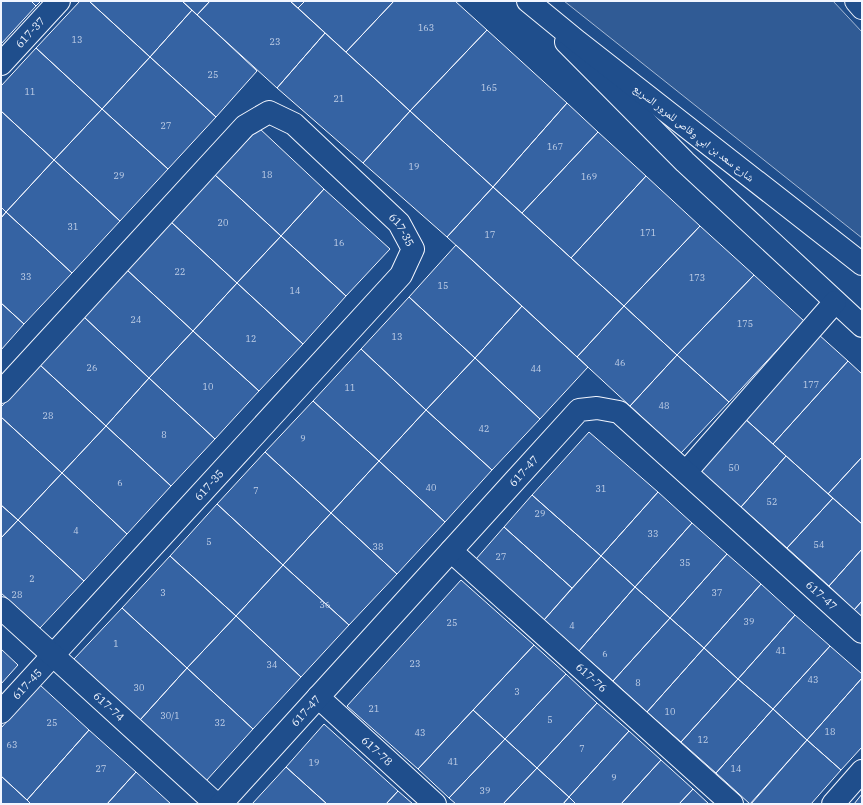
<svg xmlns="http://www.w3.org/2000/svg" width="863" height="805" font-family="'IBM Plex Serif','Noto Naskh Arabic',serif">
  <style>
    .green { fill: #305b95; stroke: #a8bbd7 }
    .building { fill: #3563a3; stroke: #f2f6ff }
    .lines { fill: none; stroke-linecap: round; stroke-linejoin: round }
    .minor-casing { stroke: #f2f6ff; stroke-width: 24 }
    .highway-casing { stroke: #f2f6ff; stroke-width: 24 }
    .minor { stroke: #1f4e8c; stroke-width: 22 }
    .highway { stroke: #1f4e8c; stroke-width: 22 }
    .labels { text-anchor: middle; dominant-baseline: central; stroke-width: 3; stroke-linejoin: round; paint-order: stroke }
    .number-label { font-size: 9px; fill: #c3d1e8 }
    .street-label { font-size: 11px; fill: #f2f6ff; stroke: #1f4e8c }
  </style>
  <rect width="100%" height="100%" fill="#1f4e8c"/>
  <path class="green" d="M564 1H833L862 32V238Z"/>
  <path class="building" d="M1 1H31L36 6 1 44Z
    M31 1H41L36 6Z
    M80 1H89L150 57 102 109 36 48Z
    M89 1H182L192 10 150 57Z
    M182 1H210L197 15Z
    M210 1H290L325 33 277 88 197 15Z
    M290 1H305L298 8Z
    M305 1H394L346 52 298 8Z
    M394 1H455L487 30 410 111 346 52Z
    M192 10 257 71 216 117 150 57Z
    M487 30 567 103 493 187 410 111Z
    M325 33 410 111 363 163 277 88Z
    M36 48 102 109 54 160 1 111V86Z
    M150 57 216 117 168 169 102 109Z
    M567 103 598 132 522 213 493 187Z
    M102 109 168 169 120 221 54 160Z
    M1 111 54 160 6 212 1 207Z
    M410 111 493 187 447 237 363 163Z
    M259 128 324 189 281 236 215 175Z
    M598 132 646 176 571 258 522 213Z
    M54 160 120 221 72 273 6 212Z
    M215 175 281 236 237 283 171 222Z
    M646 176 700 226 624 306 571 258Z
    M493 187 624 306 577 357 447 237Z
    M324 189 390 249 346 296 281 236Z
    M1 207 6 212 1 218Z
    M6 212 72 273 24 324 1 303V218Z
    M171 222 237 283 193 331 127 270Z
    M700 226 754 275 677 355 624 306Z
    M281 236 346 296 303 344 237 283Z
    M456 245 522 306 475 358 409 297Z
    M127 270 193 331 149 378 84 317Z
    M754 275 804 321 729 402 677 355Z
    M237 283 303 344 259 391 193 331Z
    M409 297 475 358 426 410 361 349Z
    M1 303 24 324 1 350Z
    M522 306 588 367 540 419 475 358Z
    M624 306 677 355 630 406 577 357Z
    M84 317 149 378 106 426 40 365Z
    M193 331 259 391 215 439 149 378Z
    M818 334 848 361 773 444 743 417Z
    M361 349 426 410 379 461 313 401Z
    M677 355 729 402 681 453 630 406Z
    M475 358 540 419 492 470 426 410Z
    M848 361 862 374V457L828 494 773 444Z
    M40 365 106 426 62 473 1 417V407Z
    M149 378 215 439 171 486 106 426Z
    M313 401 379 461 331 513 265 452Z
    M426 410 492 470 445 522 379 461Z
    M1 417 62 473 18 520 1 505Z
    M743 417 786 456 741 507 697 468Z
    M106 426 171 486 127 534 62 473Z
    M589 432 658 492 601 556 532 495Z
    M265 452 331 513 283 565 217 504Z
    M786 456 833 498 787 548 741 507Z
    M862 457V524L828 494Z
    M379 461 445 522 397 574 331 513Z
    M62 473 127 534 84 581 18 520Z
    M658 492 692 523 635 587 601 556Z
    M532 495 601 556 572 588 504 527Z
    M833 498 862 524V549L829 586 787 548Z
    M217 504 283 565 236 616 170 556Z
    M1 505 18 520 1 538Z
    M331 513 397 574 349 625 283 565Z
    M18 520 84 581 40 628 1 593V538Z
    M692 523 727 554 670 618 635 587Z
    M504 527 572 588 544 620 476 559Z
    M862 549V601L854 610 829 586Z
    M727 554 761 584 704 648 670 618Z
    M170 556 236 616 187 668 122 608Z
    M601 556 635 587 579 651 544 620Z
    M283 565 349 625 301 677 236 616Z
    M461 580 534 645 418 769 347 706Z
    M761 584 795 615 738 679 704 648Z
    M635 587 670 618 613 681 579 651Z
    M862 601V617L854 610Z
    M122 608 187 668 140 720 74 659Z
    M795 615 830 646 773 709 738 679Z
    M236 616 301 677 253 729 187 668Z
    M670 618 704 648 647 712 613 681Z
    M534 645 566 674 505 739 473 710Z
    M830 646 862 674V678L807 740 773 709Z
    M704 648 738 679 681 742 647 712Z
    M1 649 18 665 1 684Z
    M187 668 253 729 206 781 140 720Z
    M566 674 597 703 537 768 505 739Z
    M862 678V747L841 770 807 740Z
    M738 679 773 709 716 773 681 742Z
    M40 685 89 730 27 800 1 776V728Z
    M597 703 629 731 569 797 537 768Z
    M773 709 807 740 750 804 716 773Z
    M473 710 505 739 449 798 418 769Z
    M324 724 398 791 386 804H327L286 767Z
    M89 730 136 772 107 804H31L27 800Z
    M629 731 661 760 621 804H576L569 797Z
    M505 739 537 768 503 804H456L449 798Z
    M807 740 841 770 811 804H751Z
    M661 760 693 789 679 804H621Z
    M286 767 327 804H252Z
    M537 768 569 797 563 804H503Z
    M136 772 171 804H107Z
    M1 776 27 800 31 804H1Z
    M693 789 709 804H679Z
    M398 791 413 804H386Z
    M862 794V804H854Z
    M569 797 576 804H563Z"/>
  <g class="lines">
    <defs>
      <g id="minor">
        <path d="M566 42 685 162 862 326"/>
        <path id="s1" d="M1 64 59 1"/>
        <path id="s2" d="M1 392 245 126 269 112 294 124 399 223 413 249 401 275 1 712"/>
        <path d="M686 472 835 302"/>
        <path id="s3" d="M451 551 732 804"/>
        <path id="s4" d="M1 608 216 804"/>
        <path id="s5" d="M318 697 435 804"/>
        <path id="s6" d="M221 804 579 410 597 408 619 412 862 632"/>
        <path d="M833 804 862 771"/>
      </g>
      <path id="highway" d="M528 1 578 42 862 264
        M856 1 862 8"/>
    </defs>
    <use href="#minor" class="minor-casing"/>
    <use href="#highway" class="highway-casing"/>
    <use href="#minor" class="minor"/>
    <use href="#highway" class="highway"/>
  </g>
  <g class="labels">
    <g class="number-label">
      <text x="426" y="27">163</text>
      <text x="77" y="39">13</text>
      <text x="275" y="41">23</text>
      <text x="213" y="74">25</text>
      <text x="489" y="87">165</text>
      <text x="30" y="91">11</text>
      <text x="339" y="98">21</text>
      <text x="166" y="125">27</text>
      <text x="555" y="146">167</text>
      <text x="414" y="166">19</text>
      <text x="267" y="174">18</text>
      <text x="119" y="175">29</text>
      <text x="589" y="176">169</text>
      <text x="223" y="222">20</text>
      <text x="73" y="226">31</text>
      <text x="648" y="232">171</text>
      <text x="490" y="234">17</text>
      <text x="339" y="242">16</text>
      <text x="180" y="271">22</text>
      <text x="26" y="276">33</text>
      <text x="697" y="277">173</text>
      <text x="443" y="285">15</text>
      <text x="295" y="290">14</text>
      <text x="136" y="319">24</text>
      <text x="745" y="323">175</text>
      <text x="397" y="336">13</text>
      <text x="251" y="338">12</text>
      <text x="620" y="362">46</text>
      <text x="92" y="367">26</text>
      <text x="536" y="368">44</text>
      <text x="811" y="384">177</text>
      <text x="208" y="386">10</text>
      <text x="350" y="387">11</text>
      <text x="664" y="405">48</text>
      <text x="48" y="415">28</text>
      <text x="484" y="428">42</text>
      <text x="164" y="434">8</text>
      <text x="303" y="438">9</text>
      <text x="734" y="467">50</text>
      <text x="120" y="482">6</text>
      <text x="431" y="487">40</text>
      <text x="601" y="488">31</text>
      <text x="256" y="490">7</text>
      <text x="772" y="501">52</text>
      <text x="540" y="513">29</text>
      <text x="76" y="530">4</text>
      <text x="653" y="533">33</text>
      <text x="209" y="541">5</text>
      <text x="819" y="544">54</text>
      <text x="378" y="546">38</text>
      <text x="501" y="556">27</text>
      <text x="685" y="562">35</text>
      <text x="32" y="578">2</text>
      <text x="163" y="592">3</text>
      <text x="717" y="592">37</text>
      <text x="17" y="594">28</text>
      <text x="325" y="604">36</text>
      <text x="749" y="621">39</text>
      <text x="452" y="622">25</text>
      <text x="572" y="625">4</text>
      <text x="116" y="643">1</text>
      <text x="781" y="650">41</text>
      <text x="605" y="653">6</text>
      <text x="415" y="663">23</text>
      <text x="272" y="664">34</text>
      <text x="813" y="679">43</text>
      <text x="638" y="682">8</text>
      <text x="139" y="687">30</text>
      <text x="517" y="691">3</text>
      <text x="374" y="708">21</text>
      <text x="670" y="711">10</text>
      <text x="170" y="715">30/1</text>
      <text x="550" y="719">5</text>
      <text x="52" y="722">25</text>
      <text x="220" y="722">32</text>
      <text x="830" y="731">18</text>
      <text x="420" y="732">43</text>
      <text x="703" y="739">12</text>
      <text x="12" y="744">63</text>
      <text x="582" y="748">7</text>
      <text x="453" y="761">41</text>
      <text x="314" y="762">19</text>
      <text x="101" y="768">27</text>
      <text x="736" y="768">14</text>
      <text x="614" y="777">9</text>
      <text x="485" y="790">39</text>
    </g>
    <g class="street-label">
      <text stroke="none"><textPath href="#s1" startOffset="43">617-37</textPath></text>
      <text transform="translate(694 133) rotate(38)">شارع سعد بن ابي وقاص للمرور السريع</text>
      <text stroke="none"><textPath href="#s2" startOffset="568">617-35</textPath></text>
      <text stroke="none"><textPath href="#s6" startOffset="450">617-47</textPath></text>
      <text transform="translate(209 485) rotate(-48)">617-35</text>
      <text stroke="none"><textPath href="#s6" startOffset="846">617-47</textPath></text>
      <text stroke="none"><textPath href="#s3" startOffset="189">617-76</textPath></text>
      <text transform="translate(27 684) rotate(-47)">617-45</text>
      <text stroke="none"><textPath href="#s4" startOffset="146">617-74</textPath></text>
      <text stroke="none"><textPath href="#s6" startOffset="126">617-47</textPath></text>
      <text stroke="none"><textPath href="#s5" startOffset="80">617-78</textPath></text>
    </g>
  </g>
  <rect width="863" height="805" fill="none" stroke="#f2f6ff" stroke-width="4"/>
</svg>
